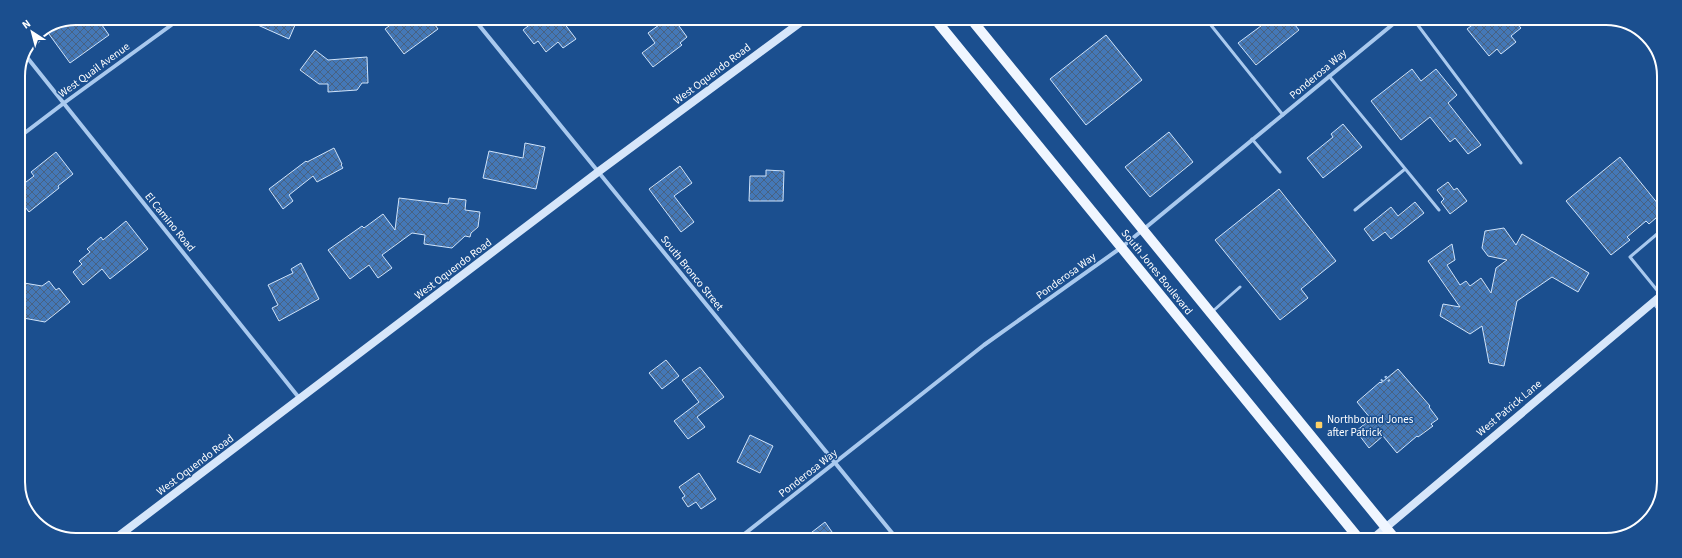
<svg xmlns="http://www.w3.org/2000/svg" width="1682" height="558" font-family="'Source Sans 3',sans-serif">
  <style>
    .building { fill: url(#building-cross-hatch); stroke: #cfe3fa }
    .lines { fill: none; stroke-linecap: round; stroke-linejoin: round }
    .path { stroke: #a9c9ee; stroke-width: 2.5; stroke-dasharray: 2 3; stroke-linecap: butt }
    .lane { stroke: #a9c9ee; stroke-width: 3 }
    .street { stroke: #a9c9ee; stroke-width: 4 }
    .secondary { stroke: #d6e6fa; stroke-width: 8 }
    .primary { stroke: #f0f6ff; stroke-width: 10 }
    .poi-dot { fill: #ffd166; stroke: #1b4f8f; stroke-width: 1.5 }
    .labels { text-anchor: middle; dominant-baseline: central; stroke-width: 3; stroke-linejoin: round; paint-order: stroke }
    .street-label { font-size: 11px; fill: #fff; stroke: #1b4f8f }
    .poi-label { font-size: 11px; fill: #fff; stroke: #1b4f8f; text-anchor: start }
    .rim { fill: none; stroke: #fff; stroke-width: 2 }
  </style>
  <defs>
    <pattern id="building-cross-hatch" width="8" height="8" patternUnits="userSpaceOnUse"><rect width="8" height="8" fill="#4478b7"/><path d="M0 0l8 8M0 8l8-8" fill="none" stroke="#486282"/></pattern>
  </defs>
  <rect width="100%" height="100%" fill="#1b4f8f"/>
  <path class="building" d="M76 18H97L109 35 70 63 46 30Z
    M242 18H298L289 39Z
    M400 18H430L438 29 404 54 385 29Z
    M537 19H561L576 39 563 48 558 42 546 52 538 41 534 44 523 30Z
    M654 19H674L687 37 680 43 682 45 653 67 642 53 655 43 648 33 659 25Z
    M1269 20H1291L1299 30 1256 65 1238 43Z
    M1479 20H1514L1521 28 1511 36 1516 42 1501 54 1497 49 1489 56 1467 29Z
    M1106 35 1142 80 1086 125 1050 79Z
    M315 50 328 60 367 57 368 83H362L357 90 328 92V84H319L300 70Z
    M1412 69 1421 81 1436 69 1457 95 1448 103 1481 145 1468 154 1455 138 1450 142 1430 117 1401 140 1371 101Z
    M1343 124 1362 147 1323 178 1307 158 1333 137 1331 134Z
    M1169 132 1193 162 1150 197 1125 167Z
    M525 143 545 147 536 189 483 178 489 151 523 158Z
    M334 148 342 164 341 165 343 168 317 182 313 176 289 195 293 201 283 209 269 189 306 161 307 162Z
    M56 152 73 174 58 186 59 188 29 212 18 198V188L34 176 31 172Z
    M1620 157 1663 210V212L1649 224 1646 221 1627 237 1630 240 1611 255 1566 201Z
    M680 166 692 183 674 196 694 222 681 232 649 189Z
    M766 170 784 171 783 201H749L750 176H766Z
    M1448 182 1454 190 1457 188 1467 201 1450 214 1441 202 1444 199 1437 190Z
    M1279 189 1336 261 1301 289 1308 298 1280 320 1215 240Z
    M399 198 448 204 449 198 466 200 465 210 480 212 478 227 471 233 470 237 465 236 452 248 424 244 425 235 412 233 382 255 392 268 378 278 369 265 350 279 328 250 362 226 364 228 383 214 395 230Z
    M1415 202 1424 213 1391 239 1385 232 1373 241 1364 229 1391 207 1398 216Z
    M126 221 148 249 110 279 102 269 83 285 73 272 82 264 79 261 90 252 87 249 101 237 103 240Z
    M1504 228 1516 245 1522 234 1589 273 1578 292 1552 277 1517 301 1504 366 1489 363 1482 326 1470 334 1440 316 1443 304 1460 307 1428 261 1452 244 1455 260 1447 265 1460 285 1466 281 1470 286 1481 278 1491 293 1496 268 1507 260 1488 256 1482 248 1485 231Z
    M301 263 319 299 279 321 272 308 278 305 268 285 293 273 291 269Z
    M49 281 56 290 59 288 70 302 45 322 18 317 20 302H18V282L42 286Z
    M666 360 679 376 662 389 649 373Z
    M700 367 724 397 697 417 705 427 688 439 674 421 699 402 682 380Z
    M1398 369 1430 406 1429 407 1438 419 1431 424 1433 426 1418 437 1417 436 1397 453 1383 436 1369 448 1356 431 1371 419 1357 402 1380 382 1381 383Z
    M750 435 773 446 760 473 737 462Z
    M699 473 716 499 701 509 696 502 688 507 682 498 685 496 679 487Z
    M825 522 837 539H803Z"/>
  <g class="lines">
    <path class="path" d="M1381 381 1386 377 1390 382"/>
    <path class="lane" d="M1206 19 1283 115
      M1414 20 1521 163
      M1329 76 1439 210
      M1252 139 1280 172
      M1355 210 1405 169
      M1661 295 1630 257 1663 229
      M1213 311 1240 287"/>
    <path class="street" d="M474 19 897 539
      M26 56 300 399
      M18 138 64 103 181 18
      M1653 302 1663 314
      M738 539 984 345 1122 247 1398 20"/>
    <path class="secondary" d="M116 538 598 172 805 19
      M1371 540 1663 294"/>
    <path class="primary" d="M935 19 1360 540
      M971 19 1396 540"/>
  </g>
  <rect class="poi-dot" x="1315" y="421" width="8" height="8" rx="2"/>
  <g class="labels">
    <g class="street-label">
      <text transform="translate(94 70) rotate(-36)">West Quail Avenue</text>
      <text transform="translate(712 74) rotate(-37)">West Oquendo Road</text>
      <text transform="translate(1318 74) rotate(-40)">Ponderosa Way</text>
      <text transform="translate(170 222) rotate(51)">El Camino Road</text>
      <text transform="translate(453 269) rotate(-37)">West Oquendo Road</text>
      <text transform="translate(1157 272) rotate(51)">South Jones Boulevard</text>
      <text transform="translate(692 273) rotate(51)">South Bronco Street</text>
      <text transform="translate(1066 276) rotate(-36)">Ponderosa Way</text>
      <text transform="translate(1509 408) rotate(-40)">West Patrick Lane</text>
      <text transform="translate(195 465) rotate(-37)">West Oquendo Road</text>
      <text transform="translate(808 473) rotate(-38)">Ponderosa Way</text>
    </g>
    <g class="poi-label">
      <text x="1327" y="419">Northbound Jones<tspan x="1327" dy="13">after Patrick</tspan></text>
    </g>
  </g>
  <path d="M0 0H1682V558H0ZM76 25H1606A51 51 0 0 1 1657 76V482A51 51 0 0 1 1606 533H76A51 51 0 0 1 25 482V76A51 51 0 0 1 76 25Z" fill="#1b4f8f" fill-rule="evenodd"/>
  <path class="rim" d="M76 25H1606A51 51 0 0 1 1657 76V482A51 51 0 0 1 1606 533H76A51 51 0 0 1 25 482V76A51 51 0 0 1 76 25Z"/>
  <g transform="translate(32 32) rotate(324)" stroke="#1b4f8f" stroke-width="3" paint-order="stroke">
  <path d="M0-3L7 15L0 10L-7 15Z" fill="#ffffff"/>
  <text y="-6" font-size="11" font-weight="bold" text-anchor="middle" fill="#ffffff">N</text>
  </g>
</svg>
